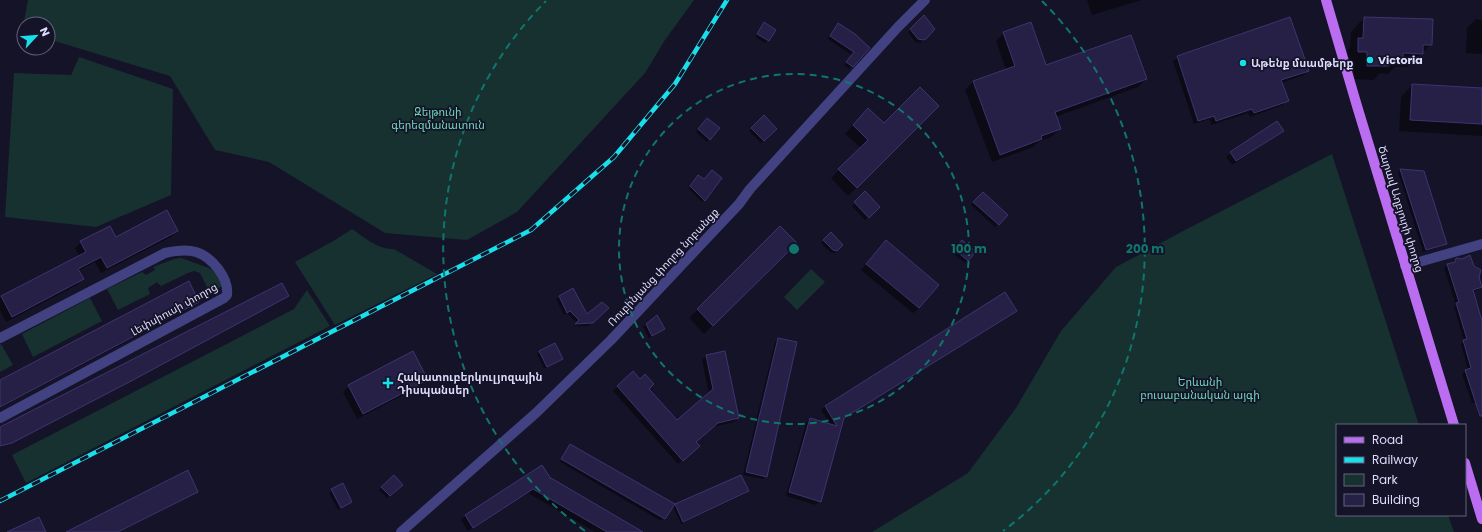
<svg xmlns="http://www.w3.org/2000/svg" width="1482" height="532" font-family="Poppins,'Noto Sans Armenian',sans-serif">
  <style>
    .green { fill: #16312f }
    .shadow { fill: #0007 }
    .building { fill: #262047; stroke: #3e3471 }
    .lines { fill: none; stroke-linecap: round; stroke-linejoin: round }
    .minor { stroke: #424282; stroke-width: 10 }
    .major { stroke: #bb6df2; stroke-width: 10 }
    .rail-casing { stroke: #19dfeb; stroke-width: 4.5 }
    .rail { stroke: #151328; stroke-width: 3; stroke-dasharray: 9; stroke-linecap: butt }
    .ring { fill: none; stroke: #0f766e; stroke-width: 2; stroke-dasharray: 7 5 }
    .poi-dot { fill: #19dfeb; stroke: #151328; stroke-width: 1.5 }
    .labels { text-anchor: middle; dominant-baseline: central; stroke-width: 3.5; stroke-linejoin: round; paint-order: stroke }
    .poi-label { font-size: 11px; font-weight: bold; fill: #dedcfc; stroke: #151328; text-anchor: start }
    .park-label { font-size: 11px; fill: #6dd7b8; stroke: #151328 }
    .street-label { font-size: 11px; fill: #dedcfc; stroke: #151328 }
    .centre { fill: #0f766e; stroke: #151328; stroke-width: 2 }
    .ring-label { font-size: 12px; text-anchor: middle; font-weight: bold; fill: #0f766e; stroke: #151328; stroke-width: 3.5; stroke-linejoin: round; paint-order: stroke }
  </style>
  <rect width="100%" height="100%" fill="#151328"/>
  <path class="green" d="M28 0H694L665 40 645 73 517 212 467 240 385 233 269 162 215 150 170 76 48 39V24H24V32H22Z
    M79 57 173 89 171 195 96 227 5 217 14 73 71 75Z
    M1332 154 1419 425H1337V515H1448L1454 532H872L968 473 1016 408 1061 331 1116 267 1185 230Z
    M352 229C364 237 378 250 394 249L437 274 335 325 295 262 335 240Z
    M181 258 209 268 216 273 222 286 210 293 200 273 194 271 188 273 161 286 157 282 148 288 150 294 118 310 107 289 142 272 146 275 155 270 153 267 174 259Z
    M811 269 825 282 797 310 784 297Z
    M307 290 330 326 26 483 12 455 294 309Z
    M90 298 102 321 33 357 22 334Z
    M1 344 13 365 0 372V345Z"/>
  <path class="shadow" d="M1087 0H1142L1092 15Z
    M924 17 926 39 920 43 915 42 908 32Z
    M1364 18 1431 44 1408 67H1395L1388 74 1380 73 1374 80 1354 79V66L1345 65V53L1350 48 1351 32Z
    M1476 19 1482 20V54L1466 53 1467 28Z
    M764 24 774 30 765 43 755 37Z
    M836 27 869 48 849 69 844 65 853 56 828 39Z
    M1004 33 1046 67 1146 79 1138 87 1055 117 1060 129 1051 137 1038 142 1033 147 992 162 965 90 973 82 1006 70 996 41Z
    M1178 57 1308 71 1304 75 1281 83 1287 101 1283 105 1250 117 1248 113 1211 125 1210 119 1194 124 1173 61Z
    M1412 85 1482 89V136L1399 131 1401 97Z
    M938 106 848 196 831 178 861 148 845 134 860 117 884 124Z
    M764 117 776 129 761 143 749 131Z
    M704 122 710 139 707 142 696 132Z
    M1282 131 1278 135 1232 165 1226 157 1231 152Z
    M1401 170 1446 243 1443 246 1423 252 1398 172Z
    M696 179 703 181 720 179 702 202 689 189Z
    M865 192 879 207 865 220 852 206Z
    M983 193 1006 215 995 227 971 205Z
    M780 227 796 243 704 334 689 318Z
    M177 231 171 237 101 273 95 262 78 271 82 279 77 285 6 322 0 310V298L2 296 79 256 75 248 81 242Z
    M831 234 837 251 834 253 830 252 821 243Z
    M959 244 968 260 965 263 952 253Z
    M880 248 919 308 913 313 861 270Z
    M1457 259 1478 277 1481 287 1478 290 1472 292 1482 324V415L1478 402 1472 403 1462 374 1468 370 1461 344 1464 341 1454 307 1456 305 1444 268 1447 265 1453 263Z
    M573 290 586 316 607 309 589 326H574L577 323 567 313 564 315 556 299Z
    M1005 294 1011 314 843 419 820 501 816 505 786 496 806 423 810 419 831 425 821 410 825 406Z
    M198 302 192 307 0 408V381Z
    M646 324 664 329 649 338 643 327Z
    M778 339 766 476 763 479 743 475 775 342Z
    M540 352 562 359 544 369 537 354Z
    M724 352 738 418 734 422 713 427 695 442 694 450 678 464 613 391 633 373 677 422 709 394 702 360 706 356Z
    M427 380 421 386 357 419 343 392 349 386Z
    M570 445 675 505 748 491 745 494 681 524 673 506 661 521 560 462Z
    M542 467 550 480 640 532H595L528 493 468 531 461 520 465 516Z
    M394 477 402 485 387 498 379 490Z
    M332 490 351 502 338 510 329 493Z
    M197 491 193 495 120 532H68Z"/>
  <path class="building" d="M924 15 935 29 926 39 923 40 918 39 910 29Z
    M1290 17 1309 71 1281 80 1289 101 1254 113 1252 109 1216 121 1214 116 1198 121 1177 56Z
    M1364 17 1433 19 1432 45H1423V54L1403 53V61L1389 60V66H1367V52H1358V38H1363Z
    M764 22 776 30 769 41 757 34Z
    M1031 22 1046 65 1131 35 1147 79 1055 112 1061 129 1041 136 1042 139 1000 155 973 81 1015 66 1003 32Z
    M838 23 855 34 870 48 853 67 846 62 854 52 830 36Z
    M1412 84 1482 88V124L1410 120Z
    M920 87 939 106 857 188 838 169 868 140 853 125 868 108 884 123Z
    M764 115 777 129 764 141 751 128Z
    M707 118 720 128 710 140 698 129Z
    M1277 121 1284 131 1236 161 1230 152Z
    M1400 169 1424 171 1447 244 1426 250Z
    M712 170 722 178 705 201 690 186 698 175 704 179Z
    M865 191 880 207 869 218 854 202Z
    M983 192 1008 215 999 225 973 202Z
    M167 210 178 231 107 268 101 257 78 269 84 279 12 317 1 296 86 252 80 241 110 226 116 237Z
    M780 226 797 243 713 326 697 309Z
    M831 232 843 245 837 251 833 250 823 240Z
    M886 240 939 285 919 308 866 264Z
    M962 240 976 252 968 261 954 249Z
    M1470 255 1474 266 1481 270 1479 277 1482 287 1473 290 1482 321V416H1480L1465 370 1471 368 1463 340 1467 339 1456 303 1459 302 1447 264 1455 262 1456 258 1462 259Z
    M189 281 199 302 0 407V380Z
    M282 283 289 296 133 380 12 443 0 446V427Z
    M573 288 587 314 602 302 609 308 593 323 575 324 579 320 570 311 567 313 559 296Z
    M1005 292 1017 311 844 418 821 502 789 492 810 418 837 426 825 406Z
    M657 315 665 329 652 336 646 324Z
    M778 338 797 342 767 477 746 472Z
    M555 343 563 359 547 367 539 351Z
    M413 351 428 380 363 414 348 385Z
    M725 351 739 418 718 423 696 442 700 446 683 461 617 386 633 371 640 379 645 374 654 384 649 389 677 420 713 389 706 355Z
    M570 444 675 504 665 519 561 459Z
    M542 465 551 479V478L643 532H607L533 489 473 528 465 515Z
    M188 470 198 492 118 532H66Z
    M394 475 403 485 390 496 381 487Z
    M741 475 749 491 683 522 675 504Z
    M343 483 352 502 341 508 331 489Z
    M39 517 46 532H7Z"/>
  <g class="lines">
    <path class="minor" d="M1405 266 1482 244
      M0 338 165 253C174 251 186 249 196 252 212 257 229 278 227 295L224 298 0 418
      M401 532 536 413 611 340 739 204 750 189 898 27 925 0"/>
    <path class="major" d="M1326 0 1357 106 1454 425
      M1465 463 1482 519"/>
    <defs>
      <path id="rail" d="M0 501 531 230 614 157 675 84 727 0"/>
    </defs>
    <use href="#rail" class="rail-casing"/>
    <use href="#rail" class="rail"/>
  </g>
  <g class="ring">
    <circle cx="794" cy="249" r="175"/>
    <path d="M585 531A351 351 0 0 1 546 1M1042 1A351 351 0 0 1 1003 531"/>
  </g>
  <g class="poi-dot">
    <circle cx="1370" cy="60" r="4"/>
    <circle cx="1243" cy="63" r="4"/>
    <path d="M386 377h4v4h4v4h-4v4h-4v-4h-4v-4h4z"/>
  </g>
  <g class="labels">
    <g class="poi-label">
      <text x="1378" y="60">Victoria</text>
      <text x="1251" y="63">Աթենք մսամթերք</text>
      <text x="397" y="377">Հակատուբերկուլյոզային<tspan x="397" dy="13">Դիսպանսեր</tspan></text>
    </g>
    <g class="park-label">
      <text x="438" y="112">Զեյթունի<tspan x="438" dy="13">գերեզմանատուն</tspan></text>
      <text x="1200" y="382">Երևանի<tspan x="1200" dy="13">բուսաբանական այգի</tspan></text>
    </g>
    <g class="street-label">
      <text transform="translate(1401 209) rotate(73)">Ծարավ Աղբյուրի փողոց</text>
      <text transform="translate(663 267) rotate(-47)">Ռուբինյանց փողոց նրբանցք</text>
      <text transform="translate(174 309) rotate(-29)">Լեփսիուսի փողոց</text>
    </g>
  </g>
  <circle cx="794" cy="249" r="6" class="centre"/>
  <g class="ring-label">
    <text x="969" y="253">100 m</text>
    <text x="1145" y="253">200 m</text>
  </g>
  <rect x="1336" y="424" width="130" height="92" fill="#151328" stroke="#65637d"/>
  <rect x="1344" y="437" width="20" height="6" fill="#bb6df2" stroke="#65637d"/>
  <text x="1372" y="444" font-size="12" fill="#dedcfc">Road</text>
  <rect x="1344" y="457" width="20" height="6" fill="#19dfeb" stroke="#65637d"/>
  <text x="1372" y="464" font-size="12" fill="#dedcfc">Railway</text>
  <rect x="1344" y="474" width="20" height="12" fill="#16312f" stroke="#65637d"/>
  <text x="1372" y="484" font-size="12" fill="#dedcfc">Park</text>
  <rect x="1344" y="494" width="20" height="12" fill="#262047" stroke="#65637d"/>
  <text x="1372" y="504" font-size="12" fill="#dedcfc">Building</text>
  <g transform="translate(36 36) rotate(64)"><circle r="19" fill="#151328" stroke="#65637d"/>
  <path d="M0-3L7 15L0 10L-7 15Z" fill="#19dfeb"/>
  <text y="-6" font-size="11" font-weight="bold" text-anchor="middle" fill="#dedcfc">N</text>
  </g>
</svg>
